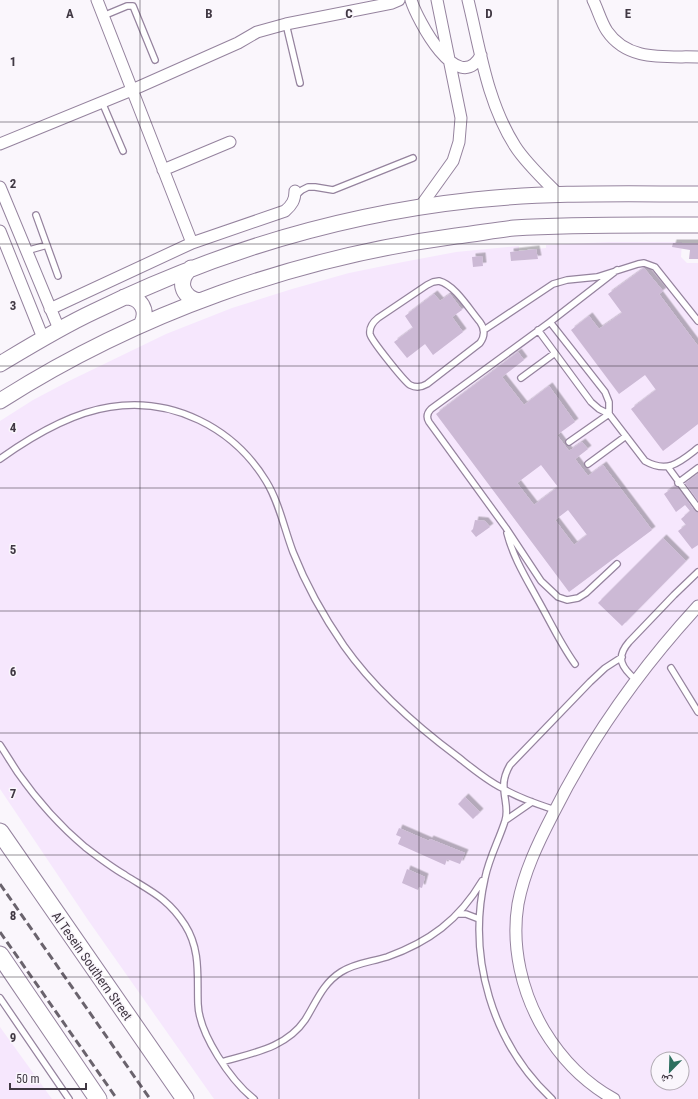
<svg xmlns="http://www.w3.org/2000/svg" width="698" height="1099" font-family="'Roboto Condensed','Noto Naskh Arabic',sans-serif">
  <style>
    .built { fill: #f6e7fd; fill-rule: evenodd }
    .building { fill: #ccb9d5; fill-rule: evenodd; filter: url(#shadow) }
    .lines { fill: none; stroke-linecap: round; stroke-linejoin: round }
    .service-casing { stroke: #95839e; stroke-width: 8 }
    .minor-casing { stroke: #95839e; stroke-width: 13 }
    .secondary-casing { stroke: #95839e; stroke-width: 17 }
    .primary-casing { stroke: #95839e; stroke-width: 19 }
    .service { stroke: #fff; stroke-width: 5.5 }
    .minor { stroke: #fff; stroke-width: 11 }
    .secondary { stroke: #fff; stroke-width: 15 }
    .primary { stroke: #fff; stroke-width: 17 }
    .rail { stroke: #6a636d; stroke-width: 3; stroke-dasharray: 8 4; stroke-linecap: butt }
    .grid { fill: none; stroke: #403843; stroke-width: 1; stroke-opacity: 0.55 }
    .labels { text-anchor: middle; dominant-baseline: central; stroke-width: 3; stroke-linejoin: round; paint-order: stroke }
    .street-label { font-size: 13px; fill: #403843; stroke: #faf6fc }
    .grid-label { font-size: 13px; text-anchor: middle; font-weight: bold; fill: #403843; stroke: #faf6fc; stroke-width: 3; stroke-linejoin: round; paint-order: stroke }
  </style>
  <defs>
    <filter id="shadow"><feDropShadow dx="3.5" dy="-3.5" stdDeviation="0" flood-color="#0004"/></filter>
  </defs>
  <rect width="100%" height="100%" fill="#faf6fc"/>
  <path class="built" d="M609 242H682L681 257 687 263H698V1099H214L88 920 0 789V421L33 400 69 381 166 334 232 308 292 289 349 273 403 262 456 252 519 246V251L510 252 511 261 537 259 536 249 546 248V245ZM658 1059H682V1083H658Z
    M0 1027 52 1099H0Z"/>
  <path class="building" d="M673 243H698V259H689L690 250 672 247Z
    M536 249 538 259 511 261 510 252Z
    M482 256 483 266 473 267 472 257Z
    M644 268 663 291 659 294 698 346V424L663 451 631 409 656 390 645 375 619 394 571 330 589 316 599 329 622 313 608 294Z
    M434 294 440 301 450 294 462 310 452 317 463 332 433 355 425 344 407 358 394 342 413 328 405 316Z
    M518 352 524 360 502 377 524 405 549 386 575 422 557 435 569 451 582 442 588 449 575 459 588 476 603 465 652 530 569 592 436 414ZM541 465 558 487 534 505 517 483ZM568 510 587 535 574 545 555 520Z
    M698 474V501L685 483Z
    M675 486 678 488 695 511 698 512V545L692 549 678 531 686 525 681 519 690 511 685 505 676 512 664 494Z
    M475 520 485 521 490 527 476 537 471 531 473 529Z
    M663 538 686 561 622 626 598 603Z
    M465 797 480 812 473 819 458 804Z
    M399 828 429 841 430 839 465 853 460 864 447 859 445 865 398 844 401 837 396 835Z
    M407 869 425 877 422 888 419 887 418 890 402 883Z"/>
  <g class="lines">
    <defs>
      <path id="service" d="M103 16 127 6H133L155 60
        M286 24 300 83
        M102 102 123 151
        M295 196 302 190 308 187H315L333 190 413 158
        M36 215 58 276
        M26 251 47 245
        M439 281C455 285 469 309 480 322 485 329 485 336 480 343L427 384C422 387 416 388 410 385 404 381 371 340 370 334 369 327 373 322 378 318L427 285 433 282Z
        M550 322 605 392 609 402V414
        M484 330 553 284 567 280 597 277 638 264 644 263 655 267 698 321
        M538 330 591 402 599 409 609 414 645 461C668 474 680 462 698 448
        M521 378 555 353
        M569 442 609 414
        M0 459C32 436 70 413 110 407 172 397 233 427 266 481 279 502 284 528 293 552 306 585 324 617 344 646 375 690 415 725 458 757 472 768 486 780 502 788 518 798 537 804 555 810
        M588 464 626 436
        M668 467 698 508
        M678 483 698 468
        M507 533C513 557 526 578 538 600 550 621 560 643 575 664
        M617 564 586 593 578 598 567 600 558 597 541 581 506 528 429 422C426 417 427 413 431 409L550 322 617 270
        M671 668 698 712
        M636 680C622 668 615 658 629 642L674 595 698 572
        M0 745C6 754 12 764 18 773 37 800 60 826 85 847 98 857 111 867 125 875 150 891 168 898 185 925 201 950 197 977 198 1004 199 1034 231 1081 254 1099
        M506 820 532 802
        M458 914H466L479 919
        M0 998 69 1099
        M222 1062C252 1053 286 1048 305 1020 316 1003 322 984 341 972 355 963 371 962 387 957 429 942 459 920 482 881
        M552 1099C492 1043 467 957 485 878 489 858 499 840 505 821 509 810 504 799 504 788 503 780 506 772 510 765L590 682 605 668 622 657"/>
      <path id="minor" d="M97 0 192 243
        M411 0C417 19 458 98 481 55
        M468 0C480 49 487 102 515 146 525 162 544 180 558 194
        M593 0C598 10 601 22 607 31 628 62 665 56 698 57
        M0 144 132 90 238 43 257 32 286 24 392 3 399 0
        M163 170 230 142
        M0 187 59 329
        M420 207 453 161 459 142 461 118 437 0
        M0 231 43 338
        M50 309 192 243 285 211C292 205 295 200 295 191
        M614 1099C585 1083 561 1058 544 1030 522 993 511 947 518 904 524 872 538 843 553 814 591 738 640 669 698 606"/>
      <path id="secondary" d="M191 268C177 280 181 297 199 301
        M124 297C141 296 149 311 141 325
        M0 364C30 346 61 327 93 312 213 253 342 214 474 200 549 192 623 194 698 194
        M0 401C138 313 294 258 456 236 475 234 495 230 514 228 575 224 637 225 698 225"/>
      <path id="primary" d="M0 832 185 1099
        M0 955 98 1099"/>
    </defs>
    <use href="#service" class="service-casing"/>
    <use href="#minor" class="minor-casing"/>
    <use href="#secondary" class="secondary-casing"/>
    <use href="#primary" class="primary-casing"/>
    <use href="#service" class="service"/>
    <use href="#minor" class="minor"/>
    <use href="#secondary" class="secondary"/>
    <use href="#primary" class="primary"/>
    <path class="rail" d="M0 884 150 1099
      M0 932 117 1099"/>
  </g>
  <path class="grid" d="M140 0V1099M279 0V1099M419 0V1099M558 0V1099M0 122H698M0 244H698M0 366H698M0 488H698M0 611H698M0 733H698M0 855H698M0 977H698"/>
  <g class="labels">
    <g class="street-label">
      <text transform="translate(92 966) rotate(55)">Al Tesein Southern Street</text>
    </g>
  </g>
  <g class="grid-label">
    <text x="70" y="18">A</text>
    <text x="209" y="18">B</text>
    <text x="349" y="18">C</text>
    <text x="489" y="18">D</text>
    <text x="628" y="18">E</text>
    <text x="13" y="66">1</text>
    <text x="13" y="188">2</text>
    <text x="13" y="310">3</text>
    <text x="13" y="432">4</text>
    <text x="13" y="554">5</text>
    <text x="13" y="676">6</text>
    <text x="13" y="798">7</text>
    <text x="13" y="920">8</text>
    <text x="13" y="1042">9</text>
  </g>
  <g transform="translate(670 1071) rotate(203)"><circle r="19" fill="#faf6fc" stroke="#b0aab2"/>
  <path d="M0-3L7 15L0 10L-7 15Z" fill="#2d6f5f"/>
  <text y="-6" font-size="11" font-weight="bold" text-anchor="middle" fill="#403843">ش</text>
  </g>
  <path d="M10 1083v6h76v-6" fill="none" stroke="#403843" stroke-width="2"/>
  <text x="16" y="1083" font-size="12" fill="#403843" stroke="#faf6fc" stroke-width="3" paint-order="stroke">50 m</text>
</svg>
